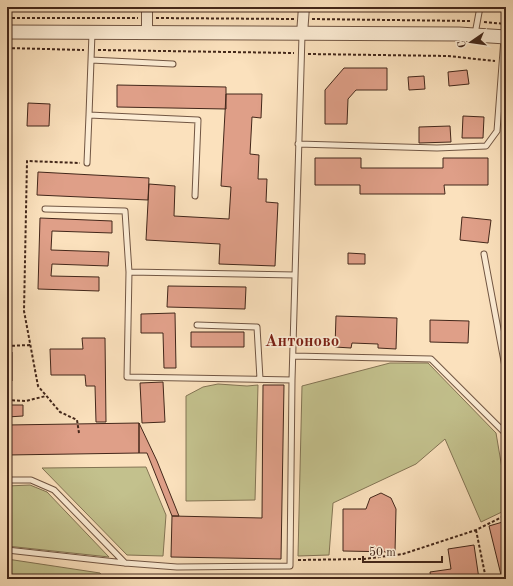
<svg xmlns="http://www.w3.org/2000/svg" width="513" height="586" font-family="'Old Standard TT',serif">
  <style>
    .green { fill: #c3c18d; stroke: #837454 }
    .building { fill: #df9f88; stroke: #43271a }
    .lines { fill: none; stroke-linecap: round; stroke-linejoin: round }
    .service-casing { stroke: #715643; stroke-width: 7 }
    .minor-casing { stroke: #715643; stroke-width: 12 }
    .tertiary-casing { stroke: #715643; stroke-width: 15 }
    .path { stroke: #43271a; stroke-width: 2; stroke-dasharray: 3 2; stroke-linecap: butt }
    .service { stroke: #fcecd4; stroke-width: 5 }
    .minor { stroke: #fcecd4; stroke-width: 10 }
    .tertiary { stroke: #fcecd4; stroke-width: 13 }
    .labels { text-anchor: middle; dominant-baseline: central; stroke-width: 3.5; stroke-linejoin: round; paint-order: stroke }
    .neighbourhood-label { font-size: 17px; font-weight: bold; fill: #7a1f14; stroke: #fcecd4 }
  </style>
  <rect width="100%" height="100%" fill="#fbe1bd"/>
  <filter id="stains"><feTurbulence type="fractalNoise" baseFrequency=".005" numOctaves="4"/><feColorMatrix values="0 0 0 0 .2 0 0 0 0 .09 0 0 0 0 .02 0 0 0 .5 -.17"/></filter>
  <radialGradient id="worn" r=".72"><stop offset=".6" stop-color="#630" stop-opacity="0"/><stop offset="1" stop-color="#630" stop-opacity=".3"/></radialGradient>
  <path class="green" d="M390 363H428L496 433 506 492V510L481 522 445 439 416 464 333 503 329 555 298 556 302 386Z
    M218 384 247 386 258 385 255 500 186 501V396L203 387Z
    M146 467 166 515 163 556 127 555 42 468Z
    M30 485 47 492 109 557 7 546V486Z
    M7 559 100 573 104 579H7Z"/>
  <path class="building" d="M7 7H19V11L7 10Z
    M159 7H273L272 8Z
    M493 7H506V11L493 9Z
    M344 68H387V90H356L348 99 347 124H325V90Z
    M467 70 469 84 449 86 448 72Z
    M424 76 425 89 409 90 408 77Z
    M117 85 226 87V109L117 107Z
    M226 94H262L261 118 252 117 250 154 259 155 258 179H267L266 202 278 203 275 266 219 264 220 244 146 240 149 184 175 186 174 216 229 219 231 187 221 186Z
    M28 103 50 104 49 126H27Z
    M463 116 484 117 483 138H462Z
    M450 126 451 142 419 143V127Z
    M315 158H361V168H443V158H488V185H444L445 194H360V185H315Z
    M38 172 149 178 148 200 37 195Z
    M462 217 491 220 488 243 460 240Z
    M40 218 112 221V233L52 231 51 250 109 252 108 266 52 264 51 276 99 277V291L38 289Z
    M348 253 365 254V264H348Z
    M168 286 246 287 245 309 167 307Z
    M175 313 176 368H164L163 333H141V314Z
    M336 316 397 318 396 349 378 348V344L352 343 351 348 335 347Z
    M430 320 469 321 468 343 430 342Z
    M191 332H244V347H191Z
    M82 338H105L106 422H96L95 386H86L85 375H51L50 349H83Z
    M7 352H12V381H7Z
    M163 382 165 422 142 423 140 383Z
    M263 385H284L281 559 171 557 172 516 262 518Z
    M7 405H23V416L7 417Z
    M139 423V453L7 455V425Z
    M139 423 157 461 179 516H172L147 453H139Z
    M381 493 391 498 396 509 395 552 343 551V509H366L370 498Z
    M506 521V579H502L489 526Z
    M474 545 479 579H431L430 572 451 569 448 549Z"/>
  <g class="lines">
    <defs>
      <path id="service" d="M92 33 89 115 198 120 195 196
        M475 34 480 7
        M91 60 173 64
        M298 144 437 148 486 146 497 131 504 38
        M87 163 89 115
        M45 209 125 211 129 272 295 275
        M484 254 506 372
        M129 272 127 377 292 380
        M197 325 257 327 260 379
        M293 356 431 359 506 434
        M7 480H31L54 490 125 563
        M7 550 125 563 177 567 290 566 292 380 302 35"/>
      <path id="minor" d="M147 7V33
        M302 34 304 7"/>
      <path id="tertiary" d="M7 32 459 34 506 37"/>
    </defs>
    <use href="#service" class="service-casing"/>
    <use href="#minor" class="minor-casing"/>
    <use href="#tertiary" class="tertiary-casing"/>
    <path class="path" d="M7 18H138
      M156 18 294 19
      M312 19 470 21
      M484 22 506 24
      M7 48 84 50
      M98 50 294 53
      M308 54 448 56 495 61
      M7 346 30 345
      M7 400 26 401 46 396
      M79 433 77 420 60 412 38 386 24 311 27 161 80 163
      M476 530 486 579
      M298 560 364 559 403 554 476 530 506 515"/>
    <use href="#service" class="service"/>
    <use href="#minor" class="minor"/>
    <use href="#tertiary" class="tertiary"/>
  </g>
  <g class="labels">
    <g class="neighbourhood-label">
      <text x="302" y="341">Антоново</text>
    </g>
  </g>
  <rect width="513" height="586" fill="none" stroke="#fbe1bd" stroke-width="24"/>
  <rect x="8" y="8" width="497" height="570" fill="none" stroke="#43271a" stroke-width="2"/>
  <rect x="12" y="12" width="489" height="562" fill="none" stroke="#43271a"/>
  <g transform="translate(471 42) rotate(257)" stroke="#fcecd4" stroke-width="3" paint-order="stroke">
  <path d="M0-3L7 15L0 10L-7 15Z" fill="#43271a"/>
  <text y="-6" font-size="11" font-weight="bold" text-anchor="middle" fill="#43271a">С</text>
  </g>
  <path d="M363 556v6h79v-6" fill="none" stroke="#43271a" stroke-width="2"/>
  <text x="369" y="556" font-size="12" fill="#43271a" stroke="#fcecd4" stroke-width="3" paint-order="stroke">50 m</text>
  <rect width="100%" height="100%" filter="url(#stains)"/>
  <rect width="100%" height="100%" fill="url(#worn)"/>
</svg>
